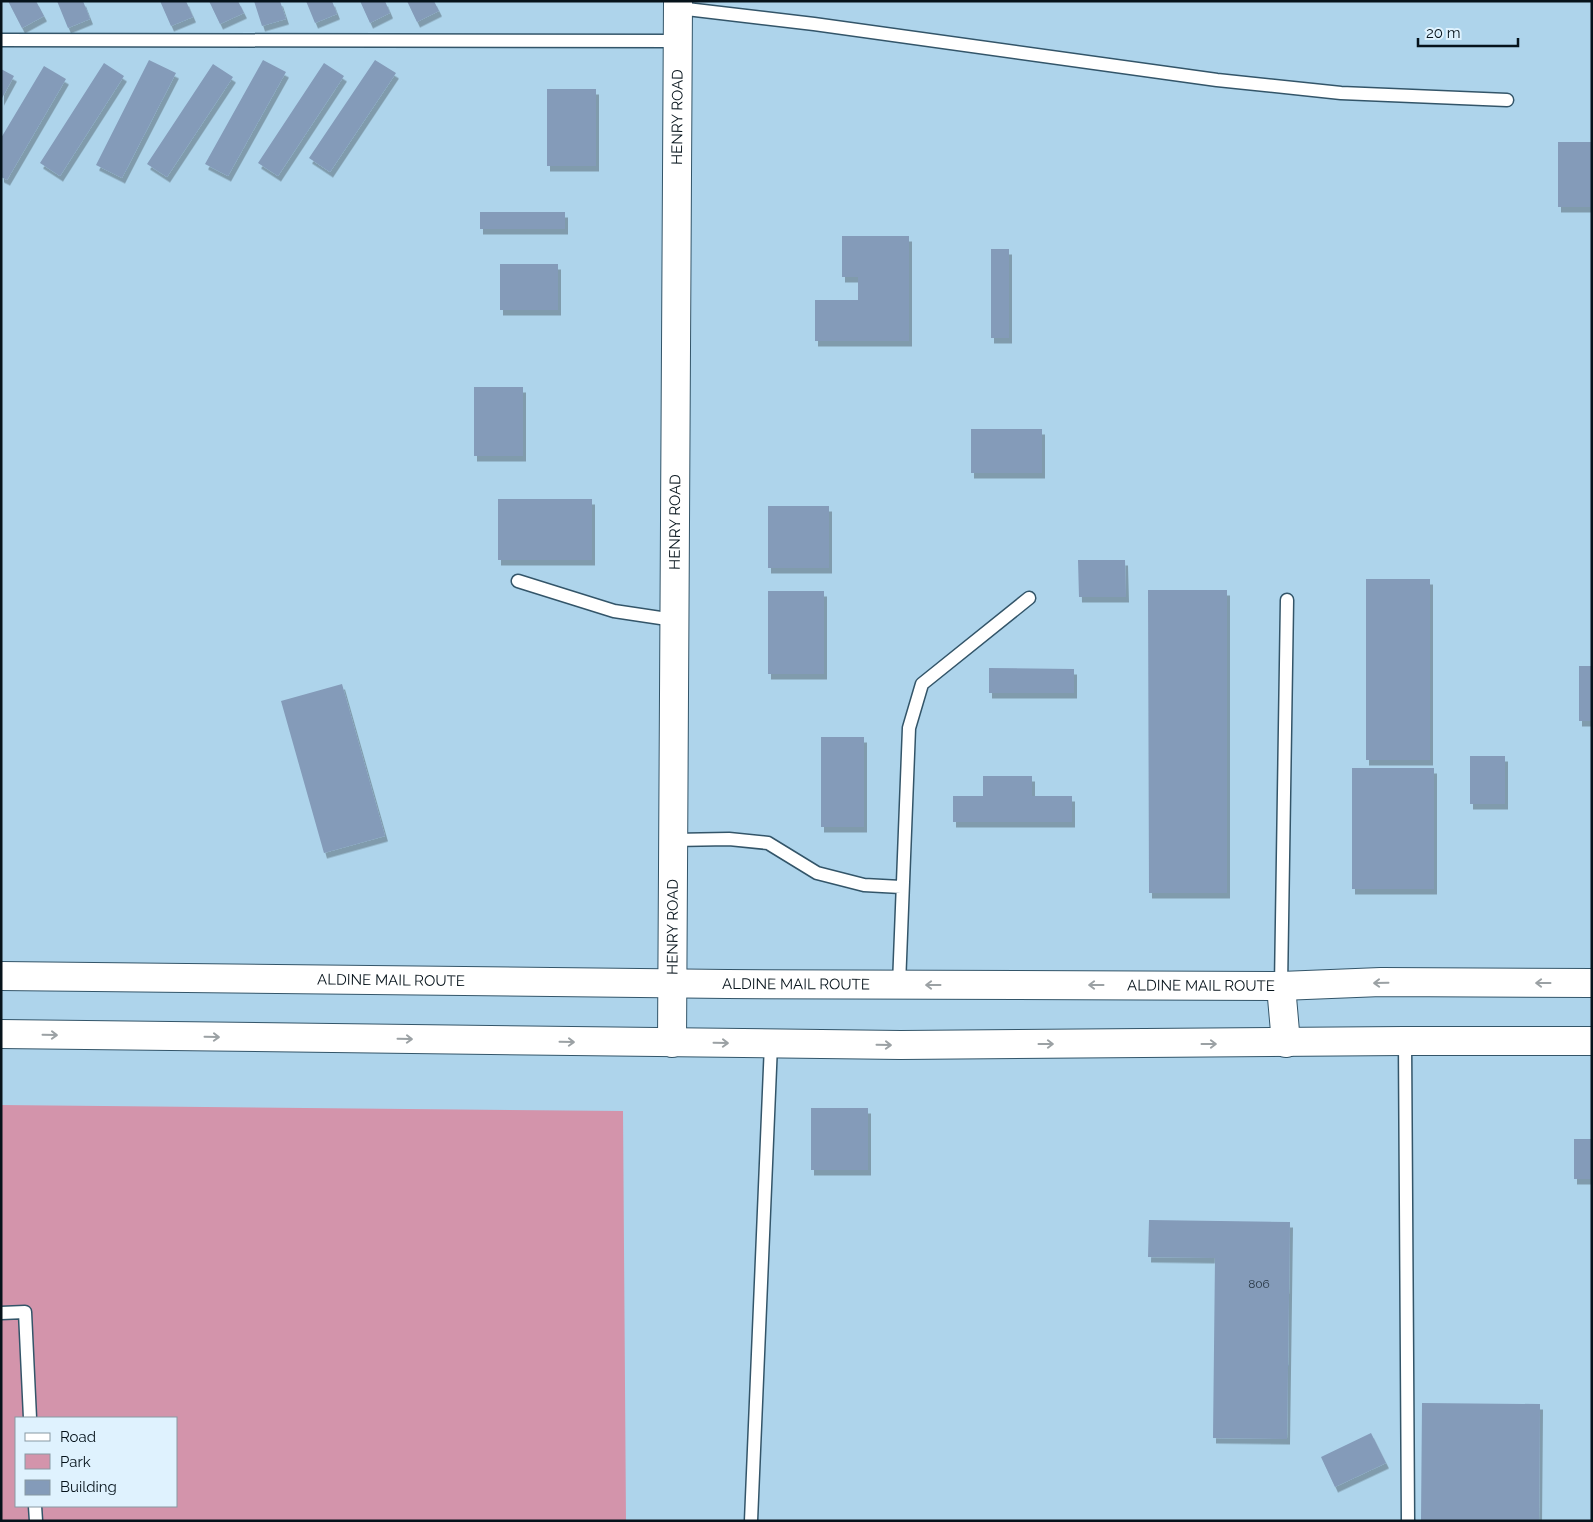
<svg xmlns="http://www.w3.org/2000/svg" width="1593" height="1522" font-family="Raleway,sans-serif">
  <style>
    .green { fill: #d394ab; fill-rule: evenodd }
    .building { fill: #849bb9; filter: url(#shadow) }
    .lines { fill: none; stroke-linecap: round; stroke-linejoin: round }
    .service-casing { stroke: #335569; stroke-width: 15 }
    .tertiary-casing { stroke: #335569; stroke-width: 30 }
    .secondary-casing { stroke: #335569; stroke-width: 30 }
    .service { stroke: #fff; stroke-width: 12 }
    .tertiary { stroke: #fff; stroke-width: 28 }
    .secondary { stroke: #fff; stroke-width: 28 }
    .oneway { stroke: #9ba1a4 }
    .labels { text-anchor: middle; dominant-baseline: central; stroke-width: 5; stroke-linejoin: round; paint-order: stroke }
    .number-label { font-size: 12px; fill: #263542 }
    .street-label { font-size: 15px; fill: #06131b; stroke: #dff2fe }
  </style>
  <defs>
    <filter id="shadow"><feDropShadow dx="3" dy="5.5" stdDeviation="0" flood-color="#0004"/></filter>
  </defs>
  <rect width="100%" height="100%" fill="#aed4eb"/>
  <path class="green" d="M1 1105 623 1111 626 1521H1ZM16 1418H176V1506H16Z"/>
  <path class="building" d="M8 1H36L44 16 22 28Z
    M57 1H83L90 19 68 28Z
    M160 1H186L193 17 171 26Z
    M209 1H238L244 13 220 24Z
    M254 1H280L286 19 262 26Z
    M306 1H332L337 14 315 23Z
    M360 1H385L390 13 370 23Z
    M407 1H434L439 11 417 22Z
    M149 60 176 73 122 178 96 165Z
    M263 60 286 72 228 176 205 164Z
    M375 60 396 73 330 172 309 158Z
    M104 63 124 76 60 176 40 163Z
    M324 63 344 76 278 176 258 163Z
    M213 64 233 77 167 177 147 164Z
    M44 66 66 79 7 180 1 177V138Z
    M1 69 14 76 1 100Z
    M547 89H596V166H547Z
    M1558 142H1592V207H1558Z
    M480 212H565V229H480Z
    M842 236H909V341H815V300H858V277H842Z
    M991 249H1009V338H991Z
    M500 264H558V310H500Z
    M474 387H523V456H474Z
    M971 429H1042V473H971Z
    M498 499H592V560H498Z
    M768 506H829V568H768Z
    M1078 560H1125L1126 597H1079Z
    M1366 579H1430V760H1366Z
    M1148 590H1227V893H1149Z
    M768 591H824V674H768Z
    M1579 666H1592V721H1579Z
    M989 668 1074 669V693H989Z
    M342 684 385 836 324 853 281 701Z
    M821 737H864V827H821Z
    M1470 756H1505V804H1470Z
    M1352 768H1434V889H1352Z
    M983 776H1032V796H1072V822H953V796H983Z
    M811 1108H868V1170H811Z
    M1574 1139H1592V1179H1574Z
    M1149 1220 1290 1222 1287 1439 1213 1438 1215 1258 1148 1257Z
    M1422 1403 1540 1404 1539 1521H1421Z
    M1371 1433 1386 1463 1335 1487 1321 1457Z"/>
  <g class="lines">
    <defs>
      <path id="service" d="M678 8 814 24 1217 80 1341 93 1507 100
        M1 40 678 41
        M518 581 614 611 674 620
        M673 840 729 839 768 843 817 873 864 885 901 887
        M899 985 909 728 922 684 1029 598
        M1281 986 1287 600
        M1405 1041 1408 1521
        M1 1313 25 1312 30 1418
        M35 1506 36 1521
        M751 1521 771 1044"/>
      <g id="tertiary">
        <path id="s1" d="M672 1043 678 1"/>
      </g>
      <g id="secondary">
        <path id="s2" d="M1 976 727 984 1281 986 1381 982 1592 983"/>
        <path d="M1281 986 1286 1043"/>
        <path d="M1 1034 901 1045 1405 1041H1592"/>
      </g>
    </defs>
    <use href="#service" class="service-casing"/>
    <use href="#tertiary" class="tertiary-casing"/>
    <use href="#secondary" class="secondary-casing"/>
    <use href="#service" class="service"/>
    <use href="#tertiary" class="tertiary"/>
    <use href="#secondary" class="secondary"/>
  </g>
  <defs><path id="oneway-shaft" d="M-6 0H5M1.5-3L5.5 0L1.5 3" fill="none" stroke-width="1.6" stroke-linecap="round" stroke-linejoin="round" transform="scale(1.25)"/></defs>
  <g class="oneway">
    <use href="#oneway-shaft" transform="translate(1381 983) rotate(179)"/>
    <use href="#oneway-shaft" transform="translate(1543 983) rotate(-180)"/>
    <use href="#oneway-shaft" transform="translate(933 985) rotate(-180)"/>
    <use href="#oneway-shaft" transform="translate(1096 985) rotate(-180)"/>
    <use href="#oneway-shaft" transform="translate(50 1035) rotate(1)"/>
    <use href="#oneway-shaft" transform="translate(212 1037) rotate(1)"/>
    <use href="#oneway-shaft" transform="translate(405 1039) rotate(1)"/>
    <use href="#oneway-shaft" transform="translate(567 1042) rotate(1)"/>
    <use href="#oneway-shaft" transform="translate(721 1043) rotate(1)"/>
    <use href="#oneway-shaft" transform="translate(1046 1044)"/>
    <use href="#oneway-shaft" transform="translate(1209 1044)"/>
    <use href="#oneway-shaft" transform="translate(884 1045) rotate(1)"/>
  </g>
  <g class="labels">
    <g class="number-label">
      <text x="1259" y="1284">806</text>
    </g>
    <g class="street-label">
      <text stroke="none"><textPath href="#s1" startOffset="926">HENRY ROAD</textPath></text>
      <text stroke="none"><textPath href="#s1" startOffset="521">HENRY ROAD</textPath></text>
      <text stroke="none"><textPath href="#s1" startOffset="116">HENRY ROAD</textPath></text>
      <text stroke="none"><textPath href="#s2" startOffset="390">ALDINE MAIL ROUTE</textPath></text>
      <text stroke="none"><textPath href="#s2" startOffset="795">ALDINE MAIL ROUTE</textPath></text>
      <text stroke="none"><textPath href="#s2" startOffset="1200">ALDINE MAIL ROUTE</textPath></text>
    </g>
  </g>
  <rect width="1593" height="1522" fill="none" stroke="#06131b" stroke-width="5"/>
  <rect x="15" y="1417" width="162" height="90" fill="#dff2fe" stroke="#8899a3"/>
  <rect x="25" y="1433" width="25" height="8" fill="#ffffff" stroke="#8899a3"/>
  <text x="60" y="1442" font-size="15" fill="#06131b">Road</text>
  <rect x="25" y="1454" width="25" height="15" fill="#d394ab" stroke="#8899a3"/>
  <text x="60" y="1467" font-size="15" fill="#06131b">Park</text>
  <rect x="25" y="1480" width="25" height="15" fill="#849bb9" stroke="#8899a3"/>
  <text x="60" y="1492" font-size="15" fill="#06131b">Building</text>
  <path d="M1418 38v8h100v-8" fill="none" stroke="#06131b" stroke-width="2.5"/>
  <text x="1426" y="38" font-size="15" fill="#06131b" stroke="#dff2fe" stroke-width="4" paint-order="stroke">20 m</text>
</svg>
